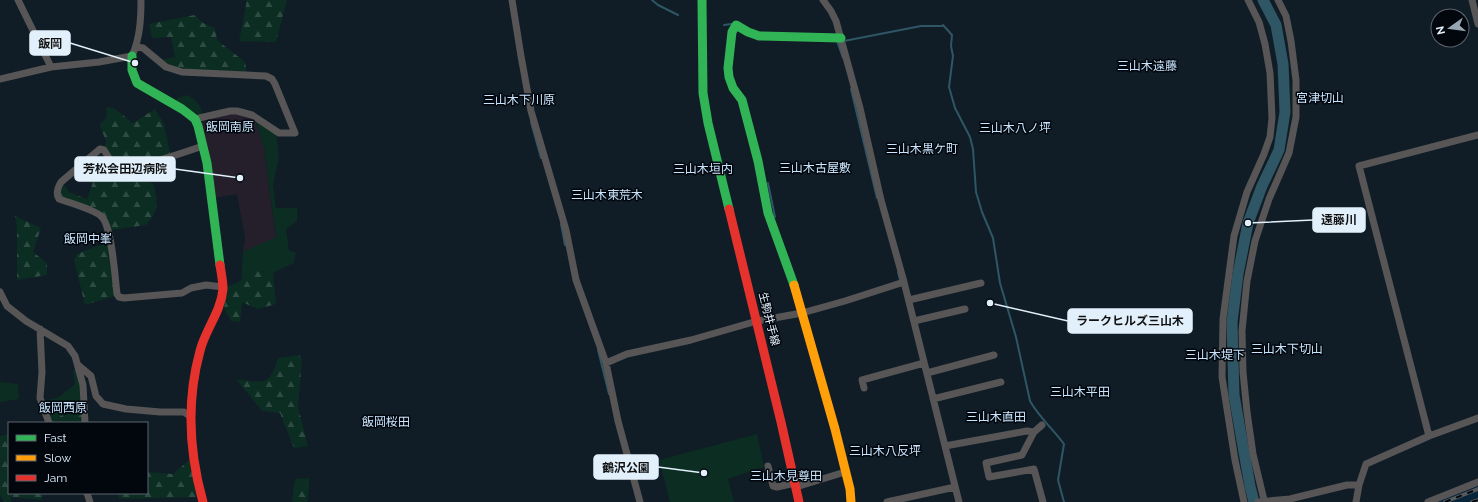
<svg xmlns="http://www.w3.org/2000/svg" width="1478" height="502" font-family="Raleway,'Noto Sans JP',sans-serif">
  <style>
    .built { fill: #092539 }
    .medical { fill: #251f2c }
    .green { fill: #0b2d22 }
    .forest { fill: url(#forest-firs) }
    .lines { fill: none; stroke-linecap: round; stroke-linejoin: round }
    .stream { stroke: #2e5665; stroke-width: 2 }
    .river { stroke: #2e5665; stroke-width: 11 }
    .street { stroke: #575555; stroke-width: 7 }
    .fast { stroke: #30b455; stroke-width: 9 }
    .slow { stroke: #ff9f0a; stroke-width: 9 }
    .jam { stroke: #e5322d; stroke-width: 9 }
    .rail-casing { stroke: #575a5d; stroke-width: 3.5 }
    .rail { stroke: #02070e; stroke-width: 2; stroke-dasharray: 6; stroke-linecap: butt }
    .labels { text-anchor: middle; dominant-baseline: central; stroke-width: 3; stroke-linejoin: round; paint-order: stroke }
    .street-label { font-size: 11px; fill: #e2f0fc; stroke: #02070e }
    .neighbourhood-label { font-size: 12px; fill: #c9e5fd; stroke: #02070e }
    .leader { fill: none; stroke: #e2f0fc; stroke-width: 1.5 }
    .callout-dot { fill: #e2f0fc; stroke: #02070e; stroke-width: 1.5 }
    .callout { fill: #e2f0fc; stroke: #e2f0fc; stroke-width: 1.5 }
    .callout-label { font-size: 12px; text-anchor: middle; font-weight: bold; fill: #111 }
  </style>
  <defs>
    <pattern id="forest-firs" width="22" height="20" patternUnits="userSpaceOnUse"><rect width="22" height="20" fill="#0b2d22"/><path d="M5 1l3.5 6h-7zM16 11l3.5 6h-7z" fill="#2e4c43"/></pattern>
  </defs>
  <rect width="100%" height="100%" fill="#101d26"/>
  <path class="built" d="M1478 484V502H1434Z"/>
  <path class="medical" d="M230 113H239L255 119 264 148 276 238 243 252 245 238 237 194 214 198 201 124 203 122 208 121 213 118Z"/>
  <path class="green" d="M187 95C195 100 202 104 202 115L192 112 177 103V98Z
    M255 119 276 133 279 157 273 185 276 208H297V221L286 229 289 250 296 253 294 263 273 273 254 270 241 280 243 252 276 237 264 148Z
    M78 369 83 409 60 416 57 423H52L45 401 59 397 75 384 73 370Z
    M0 382 18 384 19 399 0 402Z
    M757 434 764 467 728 479 734 502H670L659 460Z"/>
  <path class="forest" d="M247 0H287L276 42 239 41Z
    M195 15 203 23 215 28 217 40 245 62 247 73 175 68 162 60 175 57 171 37 152 38 149 24Z
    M106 107 115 109 133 123 155 109 164 124 170 154 141 163 118 166 105 147 106 141 100 126V124L107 117Z
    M105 158 113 171 115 172 131 170 154 185C158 205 159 209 146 225L111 230 105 216 61 196 60 191 63 183 69 192 87 199 93 182 107 170Z
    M15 216 41 228 33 252 47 263V275L17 280V228Z
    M108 242 115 296 85 305 74 260 77 254Z
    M254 270 273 273 276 304 258 309 242 302 240 322 231 321 224 308 227 287 237 283Z
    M299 355 302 359 298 407 308 446 294 448 280 413 262 411 236 379C264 382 269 388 278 358Z
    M83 409 82 423H57L60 416Z
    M9 434V493H43L42 500 11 497V502H4L0 495V436Z
    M189 460 198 497 119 499 118 493H147V472L173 474Z
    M309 478V488L307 502H292L295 479Z"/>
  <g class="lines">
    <path class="stream" d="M652 0 658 5 678 15
      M724 25 731 24
      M943 25 952 35 951 46 953 56 949 87 955 108 970 137 973 149 976 192 982 212 993 238 1000 283 1016 337 1030 401C1039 417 1053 429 1064 444L1058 480 1064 502
      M837 41 843 58
      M844 41 921 26H944
      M851 89 877 198
      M531 122 541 158
      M768 183 775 217
      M561 224 565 245
      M898 272 900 280
      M598 350 609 394"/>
    <path class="river" d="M1254 502 1250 486 1234 395 1232 322 1238 274 1248 223 1262 186 1279 150 1285 112 1283 64 1276 25 1263 0"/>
    <path class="street" d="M18 0 51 67
      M512 0 521 56 531 111 566 230 576 280 606 363 618 421 640 502
      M823 0 831 11 836 21 860 108 881 200 904 282 959 502
      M1472 0 1478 24
      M136 47 143 48 166 67 182 72 266 76 272 79 275 84 295 133H279L252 115 237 111H230L195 119
      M0 79 51 67 99 62 132 56C140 38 141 19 141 0
      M203 146C188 151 125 174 114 166L104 150 100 149 61 182C58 187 55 193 59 199 70 203 93 209 101 216 112 225 115 278 117 294L119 297 124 298 182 293 191 288 206 285 223 287
      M0 292 7 306 26 321 68 346 75 356 83 385 85 423
      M909 300 981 283
      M914 321 965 309
      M40 329 42 372 40 398 49 423
      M606 363 627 354 691 340 757 321 802 313 845 301 904 282
      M78 365 91 376 96 396 103 404 126 409 160 412H184L190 416
      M927 373 994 355
      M864 388 862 380 924 363
      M933 399 1001 382
      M1042 425 1034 432 1022 455 986 463 989 477 1034 469 1043 502
      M1429 436 1478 418
      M945 446 1027 431 1034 432
      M768 466 773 486 777 487 795 483
      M796 487 845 472
      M87 493 90 502
      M1264 500 1253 454 1247 412 1243 372 1242 331 1247 281 1255 241 1269 199 1289 153 1296 117V80L1291 41 1286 16 1278 0
      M887 502 955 487
      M1244 502 1235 460 1222 377 1223 319 1234 236 1247 192 1264 154 1270 137 1272 118 1270 73 1265 44 1259 22 1248 0
      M1258 502 1290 499 1347 485H1359
      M1356 502 1359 485 1366 464 1429 436 1359 166 1478 135
      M1428 502 1478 482"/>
    <path class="fast" d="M702 0 703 93 708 123 729 209
      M132 56V70L137 83 182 109 195 119 198 126 207 163 220 265
      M794 285 768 213 758 161 742 100 733 88 729 77 728 68 732 32 736 25 748 32 759 36 841 38"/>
    <path class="slow" d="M794 285 835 429 850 489 851 502"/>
    <path class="jam" d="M729 209 781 422 799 502
      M203 502C189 452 186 402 200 351 205 330 221 312 223 289 223 281 221 272 220 265"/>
    <defs>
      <path id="rail" d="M1445 502 1478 489
        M1472 502 1478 500"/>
    </defs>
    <use href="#rail" class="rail-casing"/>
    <use href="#rail" class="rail"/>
  </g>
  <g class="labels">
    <g class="street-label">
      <text transform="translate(769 319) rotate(76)">生駒井手線</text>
    </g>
    <g class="neighbourhood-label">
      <text x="1147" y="66">三山木遠藤</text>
      <text x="1320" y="98">宮津切山</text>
      <text x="519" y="100">三山木下川原</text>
      <text x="230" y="127">飯岡南原</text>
      <text x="1015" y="128">三山木八ノ坪</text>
      <text x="922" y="149">三山木黒ケ町</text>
      <text x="815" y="168">三山木古屋敷</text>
      <text x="703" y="169">三山木垣内</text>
      <text x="607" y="195">三山木東荒木</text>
      <text x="88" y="239">飯岡中峯</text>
      <text x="1287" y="349">三山木下切山</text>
      <text x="1215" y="355">三山木堤下</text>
      <text x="1080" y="392">三山木平田</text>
      <text x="63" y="408">飯岡西原</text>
      <text x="996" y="417">三山木直田</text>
      <text x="386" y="422">飯岡桜田</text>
      <text x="885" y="451">三山木八反坪</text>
      <text x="786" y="476">三山木見尊田</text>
    </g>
  </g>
  <path class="leader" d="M135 63L70 43M240 178L175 169M1248 223L1313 220M990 303L1068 321M704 473L658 467"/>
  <g class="callout-dot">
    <circle cx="135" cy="63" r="4"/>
    <circle cx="240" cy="178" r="4"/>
    <circle cx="1248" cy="223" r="4"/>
    <circle cx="990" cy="303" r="4"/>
    <circle cx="704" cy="473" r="4"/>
  </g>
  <g class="callout">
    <rect x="30" y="31" width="40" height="24" rx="4"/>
    <rect x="75" y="157" width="100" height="24" rx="4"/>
    <rect x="1313" y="208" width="52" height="24" rx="4"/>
    <rect x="1068" y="309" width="124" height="24" rx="4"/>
    <rect x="594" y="455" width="64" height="24" rx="4"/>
  </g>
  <g class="callout-label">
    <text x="50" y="48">飯岡</text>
    <text x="125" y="173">芳松会田辺病院</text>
    <text x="1339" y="224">遠藤川</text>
    <text x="1130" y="325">ラークヒルズ三山木</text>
    <text x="626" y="472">鶴沢公園</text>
  </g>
  <rect x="8" y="422" width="140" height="72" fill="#02070e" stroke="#5c646d"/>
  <rect x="16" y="435" width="20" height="6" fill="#30b455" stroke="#5c646d"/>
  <text x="44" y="442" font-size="12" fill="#e2f0fc">Fast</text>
  <rect x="16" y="455" width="20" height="6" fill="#ff9f0a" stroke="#5c646d"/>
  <text x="44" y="462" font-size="12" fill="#e2f0fc">Slow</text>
  <rect x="16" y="475" width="20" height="6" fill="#e5322d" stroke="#5c646d"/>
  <text x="44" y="482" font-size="12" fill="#e2f0fc">Jam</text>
  <g transform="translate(1450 28) rotate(256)"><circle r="19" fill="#02070e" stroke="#5c646d"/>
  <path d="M0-3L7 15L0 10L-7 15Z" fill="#98a6b1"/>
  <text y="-6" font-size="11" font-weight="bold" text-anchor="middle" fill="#e2f0fc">N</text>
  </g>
</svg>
